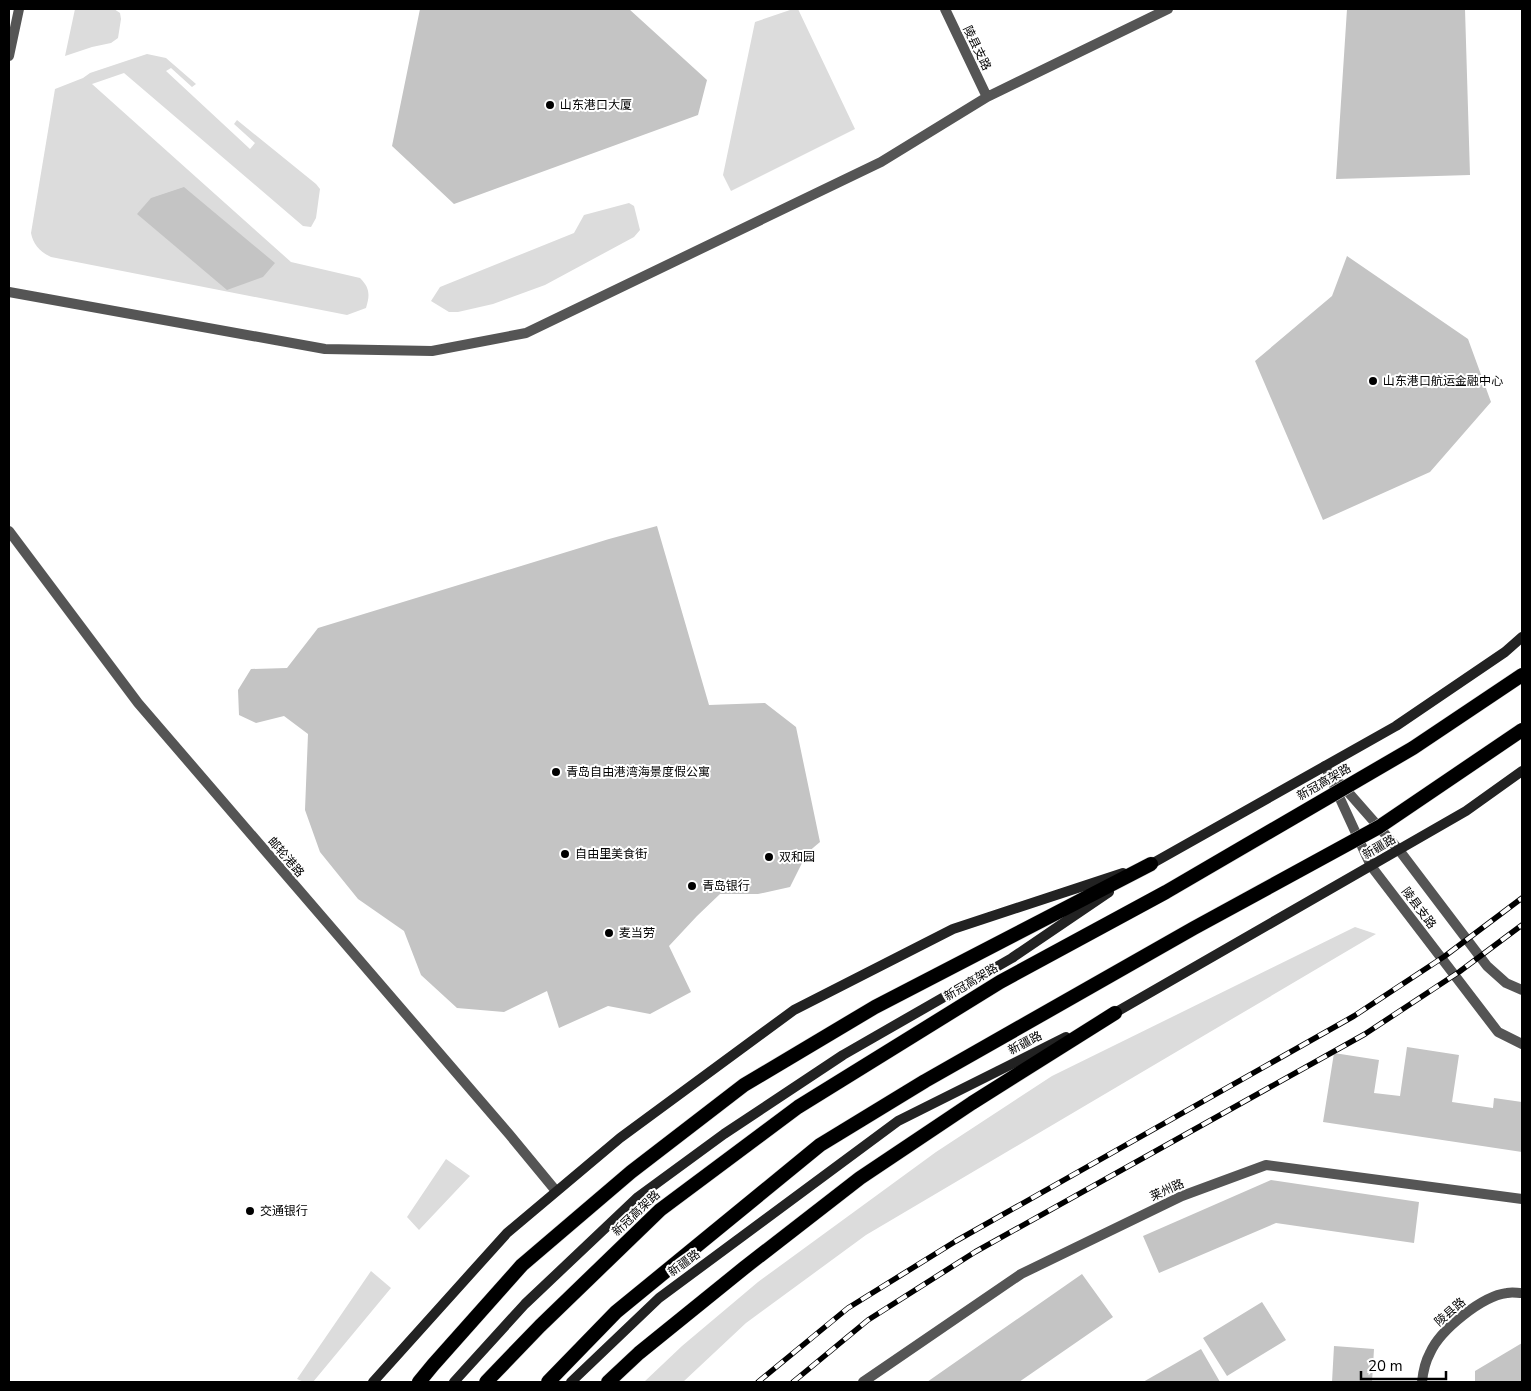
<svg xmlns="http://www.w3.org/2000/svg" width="1531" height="1391" font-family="'Nunito Sans','Noto Sans SC',sans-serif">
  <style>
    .green { fill: #dcdcdc }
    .building { fill: #c4c4c4 }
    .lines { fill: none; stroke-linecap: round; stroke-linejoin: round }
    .trunk-casing { stroke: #dbdbdb; stroke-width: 15 }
    .minor { stroke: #555; stroke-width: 10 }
    .tertiary { stroke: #555; stroke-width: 10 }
    .secondary { stroke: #222; stroke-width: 10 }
    .trunk { stroke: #000; stroke-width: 14 }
    .rail-casing { stroke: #000; stroke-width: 5.5 }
    .rail { stroke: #fff; stroke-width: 4; stroke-dasharray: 11; stroke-linecap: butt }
    .trunk-bridge-casing { stroke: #dbdbdb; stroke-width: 15; stroke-linecap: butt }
    .trunk-bridge { stroke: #000; stroke-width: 14 }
    .poi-dot { fill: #000; stroke: #fff; stroke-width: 2 }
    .labels { text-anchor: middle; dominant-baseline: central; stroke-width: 4; stroke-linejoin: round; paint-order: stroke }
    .street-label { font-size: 12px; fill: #000; stroke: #fff }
    .poi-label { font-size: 12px; fill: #000; stroke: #fff; text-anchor: start }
  </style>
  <rect width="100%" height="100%" fill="#fff"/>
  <path class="green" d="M75 9H114L120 13 121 19 118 38 111 43 92 47 65 56Z
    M793 9H798L855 129 731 191 723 175 755 22Z
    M147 54 166 58 196 84 192 87 171 68 166 71 250 149 255 143 234 124 237 120 316 184 320 189 316 218 311 227 303 226 124 73 92 84 291 262 360 278C370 288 370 295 366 308L347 315 51 257C40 252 33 244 31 233L55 89 83 78 90 73Z
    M629 203 634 206 640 230 634 237 545 285 493 304 458 312H449L431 301 440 287 574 233 584 215Z
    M1355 927 1376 934 866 1235 746 1323 683 1382H644L682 1346 758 1282 936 1152 1052 1076Z
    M446 1159 470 1176 419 1230 407 1217Z
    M371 1271 391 1288 313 1382H304L297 1379Z"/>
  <path class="building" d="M420 9H629L707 80 698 115 454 204 392 146Z
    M1347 9H1465L1470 175 1336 179Z
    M184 187 275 263 263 277 227 290 137 214 151 198Z
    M1347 256 1468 339 1491 402 1430 472 1323 520 1255 361 1332 296Z
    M657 526 709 705 765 703 796 727 820 842 807 853 790 887 758 894H720L697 916 669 946 691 992 650 1014 608 1006 559 1028 547 991 504 1012 457 1008 421 975 404 931 358 899 320 852 305 810 308 734 284 716 256 723 239 715 238 690 251 669 287 668 318 628 609 539Z
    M1407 1047 1459 1055 1452 1102 1493 1108 1494 1098 1522 1102V1152L1323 1122 1334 1053 1379 1060 1374 1093 1400 1096Z
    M1271 1180 1419 1202 1414 1243 1276 1223 1159 1273 1143 1236Z
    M1082 1274 1113 1317 1019 1382H927Z
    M1262 1302 1286 1340 1227 1376 1203 1338Z
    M1522 1343V1382H1475V1371Z
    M1334 1346 1374 1349 1372 1382H1332Z
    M1201 1349 1220 1382H1143Z"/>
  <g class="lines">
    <defs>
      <path id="trunk" d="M419 1382 433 1365 522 1265 631 1172 744 1085 875 1007 1151 864
        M608 1382 639 1353 744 1268 860 1178 972 1103 1115 1013"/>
    </defs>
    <use href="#trunk" class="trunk-casing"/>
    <path class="minor" d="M945 9 987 97
      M9 56 19 9
      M9 292 325 349 432 351 526 333 881 162 987 97 1168 9
      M9 531 138 703 509 1134 556 1191"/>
    <path class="tertiary" d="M1325 766 1371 866 1498 1032 1522 1044
      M1341 784 1399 850 1487 966 1506 983 1522 990
      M863 1382 1021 1274 1182 1196 1266 1165 1522 1199
      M1422 1382C1423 1372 1425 1362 1430 1353 1440 1330 1482 1296 1507 1293 1512 1292 1517 1293 1522 1293"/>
    <path class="secondary" d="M1146 867 1396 726 1505 652 1522 637
      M1111 1015 1466 811 1522 771
      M373 1382 507 1233 620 1138 794 1010 953 929 1123 873
      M454 1382 525 1304 638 1197 724 1134 843 1055 1012 958 1109 892
      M571 1382 659 1298 898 1121 1066 1037"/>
    <use href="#trunk" class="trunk"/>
    <defs>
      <path id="rail" d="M758 1382 848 1308 956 1241 1354 1016 1445 956 1522 898
        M793 1382 868 1320 975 1252 1365 1034 1459 972 1522 925"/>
    </defs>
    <use href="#rail" class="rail-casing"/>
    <use href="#rail" class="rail"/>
    <defs>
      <path id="trunk-bridge" d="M486 1382 540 1326 660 1210 798 1107 1000 982 1166 892 1413 748 1522 675
        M548 1382 616 1312 820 1145 925 1081 1194 928 1379 827 1522 730"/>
    </defs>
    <use href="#trunk-bridge" class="trunk-bridge-casing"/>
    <use href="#trunk-bridge" class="trunk-bridge"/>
  </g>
  <g class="poi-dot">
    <circle cx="550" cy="105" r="5"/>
    <circle cx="1373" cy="381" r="5"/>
    <circle cx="556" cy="772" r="5"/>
    <circle cx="565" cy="854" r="5"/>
    <circle cx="769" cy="857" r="5"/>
    <circle cx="692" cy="886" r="5"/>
    <circle cx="609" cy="933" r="5"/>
    <circle cx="250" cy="1211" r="5"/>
  </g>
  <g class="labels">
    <g class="street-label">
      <text transform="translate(977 48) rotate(64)">陵县支路</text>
      <text transform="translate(1324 782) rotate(-30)">新冠高架路</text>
      <text transform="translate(1379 847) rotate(-30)">新疆路</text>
      <text transform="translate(286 857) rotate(49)">邮轮港路</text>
      <text transform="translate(1419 908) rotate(53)">陵县支路</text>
      <text transform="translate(971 982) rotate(-31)">新冠高架路</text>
      <text transform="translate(1025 1043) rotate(-27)">新疆路</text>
      <text transform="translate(1167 1190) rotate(-24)">莱州路</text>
      <text transform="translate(636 1213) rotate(-43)">新冠高架路</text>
      <text transform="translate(684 1263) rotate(-36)">新疆路</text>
      <text transform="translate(1450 1312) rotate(-41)">陵县路</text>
    </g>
    <g class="poi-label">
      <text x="560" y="105">山东港口大厦</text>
      <text x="1383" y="381">山东港口航运金融中心</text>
      <text x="566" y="772">青岛自由港湾海景度假公寓</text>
      <text x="575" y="854">自由里美食街</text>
      <text x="779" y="857">双和园</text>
      <text x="702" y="886">青岛银行</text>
      <text x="619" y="933">麦当劳</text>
      <text x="260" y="1211">交通银行</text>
    </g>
  </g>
  <rect width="1531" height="1391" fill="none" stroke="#000000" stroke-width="20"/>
  <path d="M1361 1371v8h85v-8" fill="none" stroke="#000000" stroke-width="2.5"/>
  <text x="1368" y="1371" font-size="15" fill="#000000" stroke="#ffffff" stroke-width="4" paint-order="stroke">20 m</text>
</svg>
